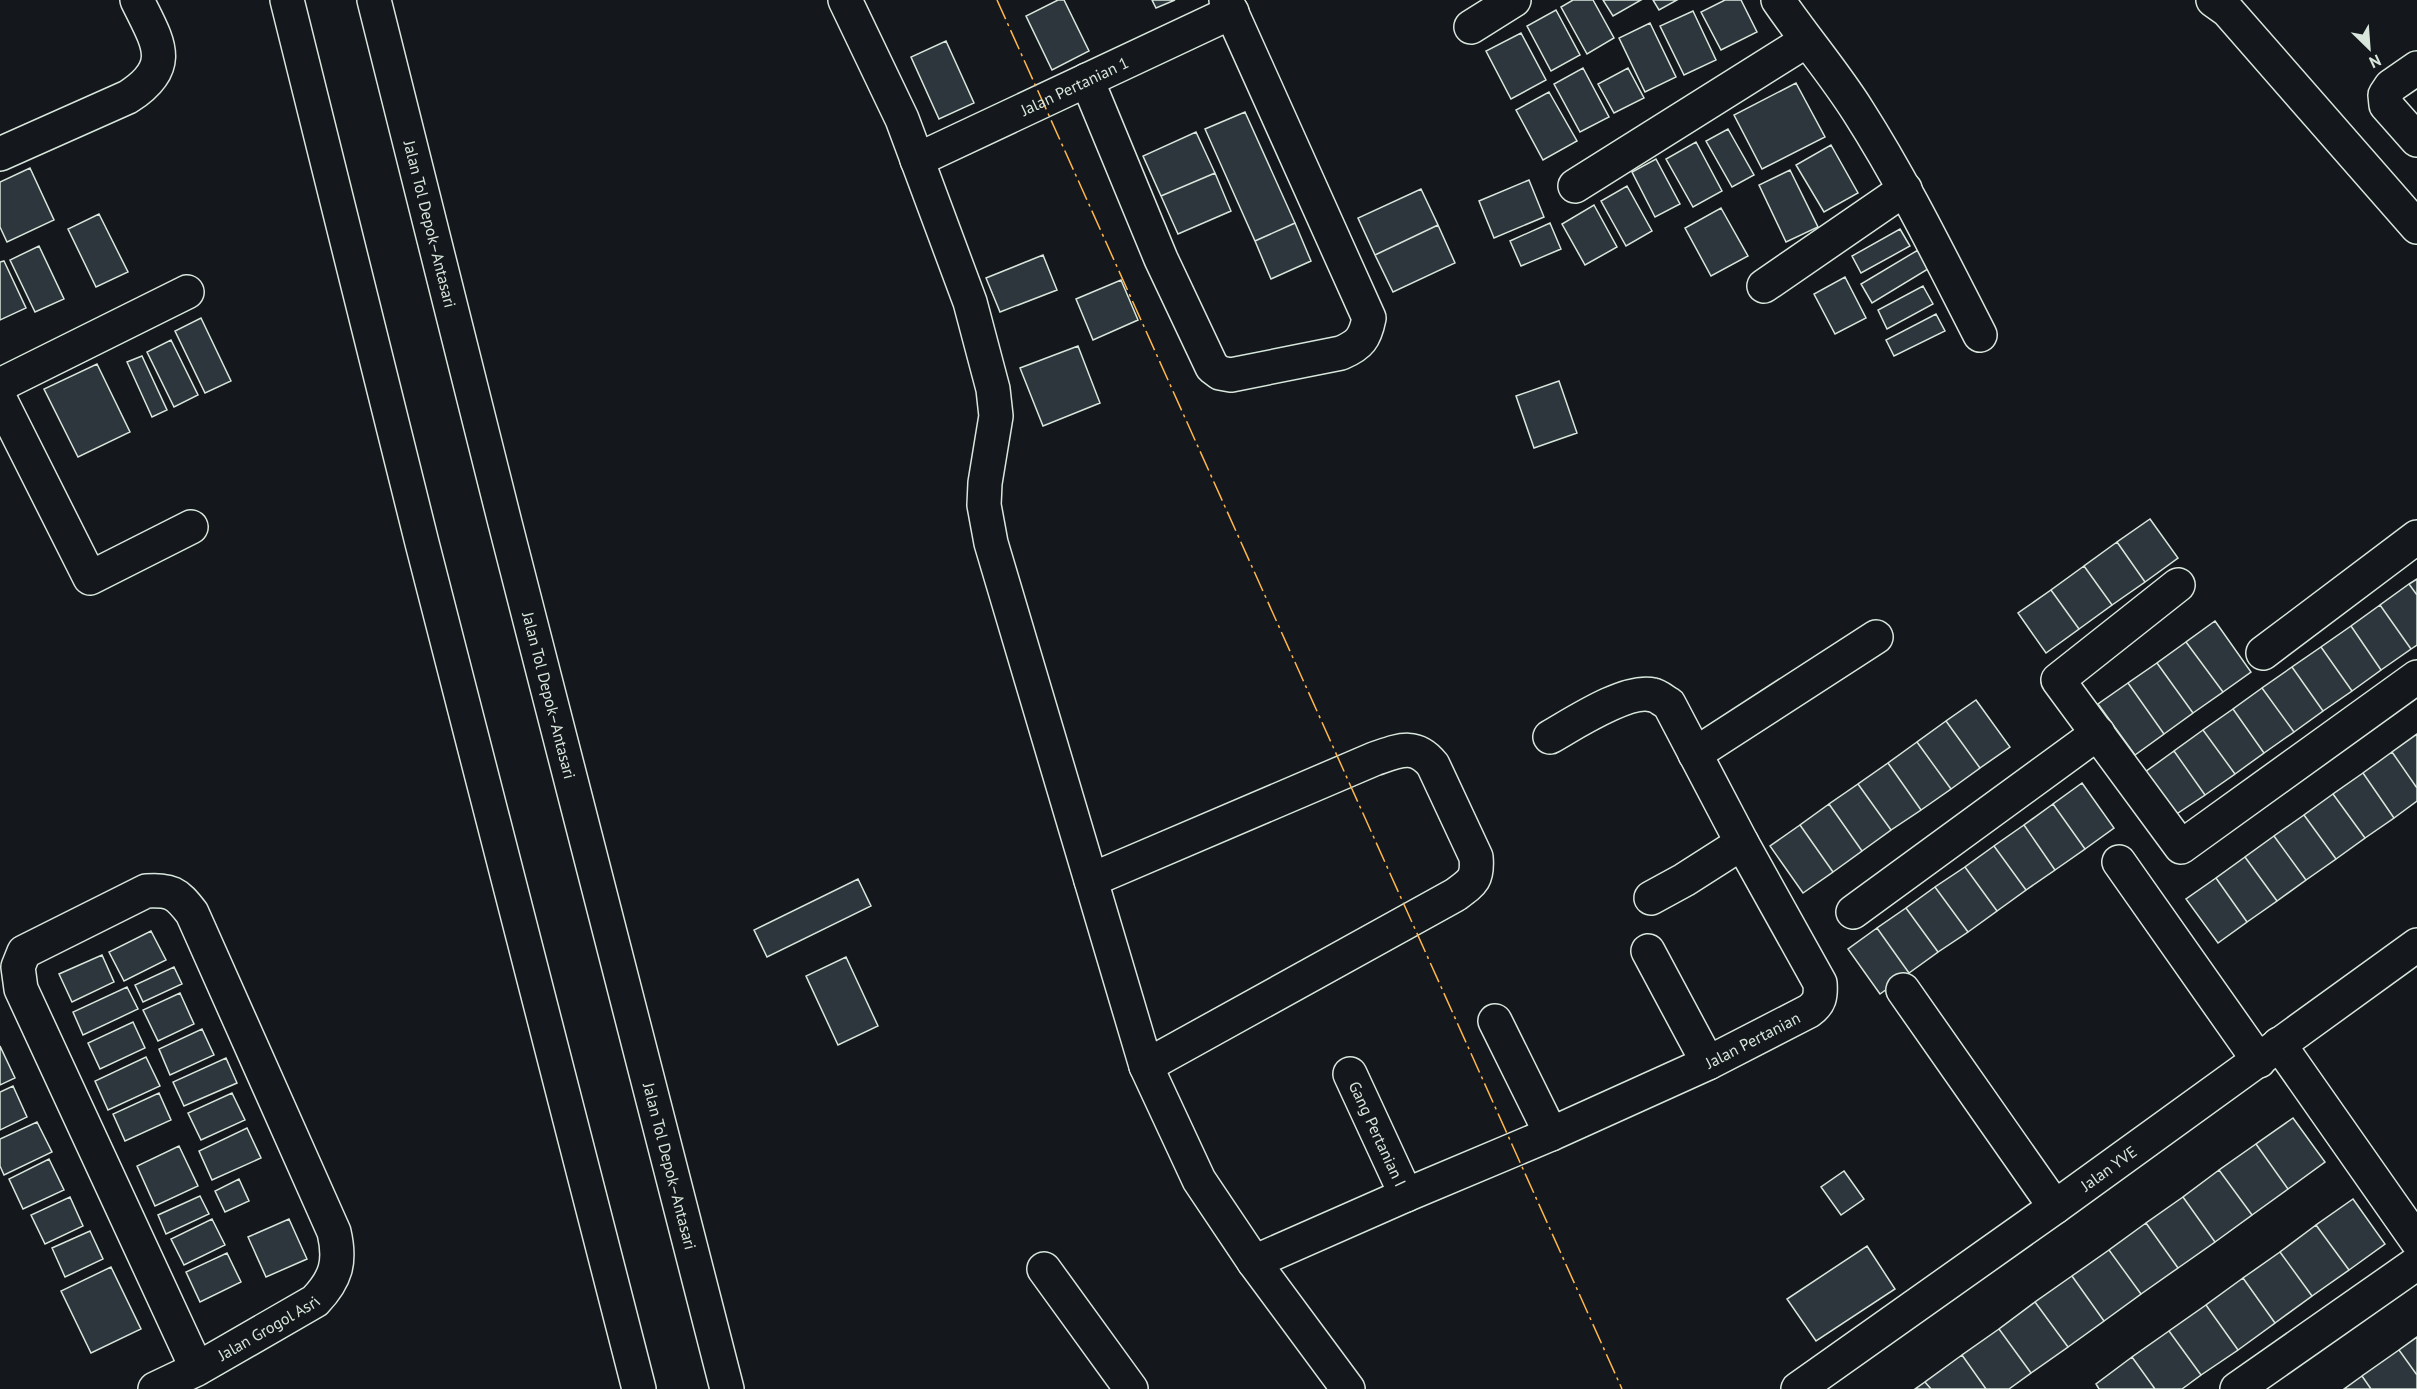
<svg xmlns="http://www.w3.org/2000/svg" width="2417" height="1389" font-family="'PT Sans',sans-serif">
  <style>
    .building { fill: #2c363c; stroke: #d8e6dc; stroke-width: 1.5 }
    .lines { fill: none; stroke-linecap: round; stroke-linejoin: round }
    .minor-casing { stroke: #d8e6dc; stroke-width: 36 }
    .highway-casing { stroke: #d8e6dc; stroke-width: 36 }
    .minor { stroke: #14181c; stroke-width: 33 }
    .highway { stroke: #14181c; stroke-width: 33 }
    .power { stroke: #ffb74d; stroke-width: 1.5; stroke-dasharray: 21 4.5 3 4.5; stroke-linecap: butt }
    .labels { text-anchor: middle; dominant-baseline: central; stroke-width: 4.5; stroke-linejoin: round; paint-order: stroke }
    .street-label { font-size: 16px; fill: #d8e6dc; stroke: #14181c }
  </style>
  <rect width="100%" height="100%" fill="#14181c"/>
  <path class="building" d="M1058 0H1064L1089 51 1052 70 1026 16Z
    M1152 0H1175L1156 8Z
    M1573 0H1593L1614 38 1587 54 1561 7Z
    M1603 0H1641L1613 16Z
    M1653 0H1677L1659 10Z
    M1725 0H1741L1757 32 1721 50 1701 12Z
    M1556 10 1580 55 1551 71 1527 26Z
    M1693 11 1716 60 1684 75 1660 26Z
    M1650 23 1676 77 1645 92 1619 38Z
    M1521 33 1546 80 1511 99 1486 51Z
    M946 41 974 103 939 119 911 57Z
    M1583 68 1609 117 1580 132 1554 84Z
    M1628 68 1644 98 1614 113 1598 84Z
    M1796 83 1825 137 1762 169 1734 115Z
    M1549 92 1577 141 1543 160 1516 110Z
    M1245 112 1295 223 1255 241 1205 129Z
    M1728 129 1754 175 1732 187 1706 141Z
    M1196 132 1215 173 1161 196 1143 156Z
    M1696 142 1722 191 1693 207 1666 159Z
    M1831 145 1858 193 1824 212 1796 165Z
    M1656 159 1680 204 1655 217 1632 172Z
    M30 168 54 220 7 242 0 227V182Z
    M1790 170 1818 227 1786 242 1759 185Z
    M1215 173 1231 211 1178 234 1161 196Z
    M1529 180 1544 217 1494 238 1479 201Z
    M1627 186 1652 231 1626 246 1601 201Z
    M1421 189 1438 225 1375 255 1358 218Z
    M1594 205 1617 247 1585 265 1562 224Z
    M1721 208 1748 256 1711 276 1685 228Z
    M99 214 128 272 96 287 68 229Z
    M1295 223 1311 261 1271 279 1255 241Z
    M1550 223 1561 249 1521 266 1510 241Z
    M1438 225 1455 263 1393 292 1375 255Z
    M1900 229 1910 246 1861 273 1852 256Z
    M39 246 64 299 35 312 10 260Z
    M1918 250 1928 269 1872 303 1861 284Z
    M1043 255 1057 290 1000 312 986 278Z
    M4 261 26 308 0 320V262Z
    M1845 277 1866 318 1835 334 1814 294Z
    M1121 280 1138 320 1093 340 1076 299Z
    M1923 286 1933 304 1887 329 1878 310Z
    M1936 314 1945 331 1894 356 1886 340Z
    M201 318 231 381 205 393 175 331Z
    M171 340 198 395 174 407 147 352Z
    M1078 346 1100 403 1043 426 1020 368Z
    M142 356 167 410 152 417 127 362Z
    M97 364 130 432 78 457 44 389Z
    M1559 381 1577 433 1534 448 1516 396Z
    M2150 519 2178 558 2145 582 2117 542Z
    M2117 542 2145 582 2112 605 2084 566Z
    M2084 566 2112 605 2079 629 2051 590Z
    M2417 579V595L2409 584Z
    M2409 584 2417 595V645L2411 649 2380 605Z
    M2051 590 2079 629 2046 653 2018 613Z
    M2380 605 2411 649 2381 670 2351 626Z
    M2215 621 2251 672 2223 692 2186 642Z
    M2351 626 2381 670 2352 691 2321 647Z
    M2186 642 2223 692 2193 713 2157 663Z
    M2321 647 2352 691 2323 711 2292 667Z
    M2157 663 2193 713 2164 734 2128 683Z
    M2292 667 2323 711 2294 732 2262 688Z
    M2128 683 2164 734 2135 755 2098 704Z
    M2262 688 2294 732 2264 753 2233 709Z
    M1976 700 2010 747 1980 768 1946 721Z
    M2233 709 2264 753 2235 774 2203 730Z
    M1946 721 1980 768 1951 789 1917 742Z
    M2203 730 2235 774 2205 795 2174 751Z
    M2417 734V788L2392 752Z
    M1917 742 1951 789 1921 810 1888 763Z
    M2174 751 2205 795 2175 815 2145 772Z
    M2392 752 2417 788V801L2394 818 2363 773Z
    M1888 763 1921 810 1891 830 1858 784Z
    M2363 773 2394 818 2365 838 2333 794Z
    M2082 783 2114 828 2085 849 2053 804Z
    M1858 784 1891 830 1862 851 1829 804Z
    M2333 794 2365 838 2336 859 2304 815Z
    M1829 804 1862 851 1833 872 1800 825Z
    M2053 804 2085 849 2055 870 2024 825Z
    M2304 815 2336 859 2306 880 2274 836Z
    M1800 825 1833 872 1803 893 1770 846Z
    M2024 825 2055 870 2026 890 1994 846Z
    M2274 836 2306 880 2277 901 2245 857Z
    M1994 846 2026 890 1997 911 1965 867Z
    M2245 857 2277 901 2247 922 2216 878Z
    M1965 867 1997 911 1968 932 1935 887Z
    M2216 878 2247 922 2218 943 2186 899Z
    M858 879 871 906 767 957 754 930Z
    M1935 887 1968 932 1938 952 1906 908Z
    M1906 908 1938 952 1909 973 1877 928Z
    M1877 928 1909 973 1880 994 1848 949Z
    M151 931 166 960 124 981 109 952Z
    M102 955 114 982 72 1002 59 974Z
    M846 957 878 1026 838 1045 806 976Z
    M174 967 182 984 143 1002 135 985Z
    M127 987 138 1009 83 1035 73 1012Z
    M180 993 194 1024 158 1041 143 1010Z
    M133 1022 145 1048 100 1069 88 1043Z
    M202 1029 214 1055 170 1075 159 1049Z
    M0 1046 15 1078 0 1085Z
    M146 1057 160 1086 108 1110 95 1081Z
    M226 1058 237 1083 184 1106 173 1082Z
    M13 1086 27 1117 0 1130V1092Z
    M159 1093 171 1120 125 1141 113 1114Z
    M232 1093 245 1120 201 1140 188 1113Z
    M2293 1118 2325 1162 2288 1189 2256 1144Z
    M37 1122 52 1152 4 1175 0 1166V1139Z
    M247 1128 261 1158 212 1180 199 1151Z
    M2256 1144 2288 1189 2252 1215 2219 1170Z
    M179 1146 198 1186 155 1206 137 1166Z
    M49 1159 64 1190 23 1209 9 1179Z
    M2219 1170 2252 1215 2215 1242 2183 1197Z
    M1844 1171 1864 1199 1841 1215 1821 1187Z
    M239 1179 249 1201 225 1212 215 1191Z
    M200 1196 209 1214 166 1234 158 1215Z
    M70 1197 83 1226 45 1244 31 1215Z
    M2183 1197 2215 1242 2178 1268 2146 1223Z
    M2353 1199 2385 1244 2349 1270 2316 1225Z
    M212 1219 225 1245 184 1265 171 1239Z
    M289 1219 307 1259 266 1277 248 1237Z
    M2146 1223 2178 1268 2141 1294 2109 1250Z
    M2316 1225 2349 1270 2312 1296 2280 1252Z
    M90 1231 103 1259 65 1277 52 1248Z
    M1867 1246 1895 1289 1816 1341 1787 1299Z
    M2109 1250 2141 1294 2104 1321 2072 1276Z
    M2280 1252 2312 1296 2275 1323 2243 1278Z
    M227 1253 241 1282 200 1302 186 1272Z
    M111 1267 141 1329 91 1353 61 1291Z
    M2072 1276 2104 1321 2068 1347 2035 1302Z
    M2243 1278 2275 1323 2238 1350 2206 1305Z
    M2035 1302 2068 1347 2031 1373 1999 1329Z
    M2206 1305 2238 1350 2201 1375 2169 1331Z
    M1999 1329 2031 1373 2009 1389H1986L1962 1355Z
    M2169 1331 2201 1375 2182 1389H2155L2132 1357Z
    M2417 1337V1375L2399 1350Z
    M2399 1350 2417 1375V1389H2371L2362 1376Z
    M1962 1355 1986 1389H1931L1925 1382Z
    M2132 1357 2155 1389H2099L2096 1384Z
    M2362 1376 2371 1389H2344Z
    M1925 1382 1931 1389H1915Z"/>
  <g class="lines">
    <defs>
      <g id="minor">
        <path d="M845 0 902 119 970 302 993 389 996 416 985 483 984 505 991 543 1146 1066 1199 1180 1254 1262 1348 1389"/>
        <path d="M1778 0C1804 38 1834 73 1858 111 1904 183 1941 259 1980 335"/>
        <path d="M2213 0 2227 10 2417 227"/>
        <path d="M1471 27 1514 0"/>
        <path d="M2417 68 2391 86 2385 95 2386 105 2417 140"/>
        <path d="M1087 80 1161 259 1212 367 1220 373 1231 375 1341 353C1360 345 1365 338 1369 318L1226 0"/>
        <path d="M0 154 128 97C176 66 158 43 137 0"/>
        <path id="s1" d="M917 160 1232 12"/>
        <path d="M1575 186 1806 41"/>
        <path d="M1764 286 1905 189"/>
        <path d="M0 385 187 292"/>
        <path d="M0 399 90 578 191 527"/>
        <path d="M2178 585 2058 680 2181 847 2417 677"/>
        <path d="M2263 653 2417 537"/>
        <path d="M1695 754 1876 637"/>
        <path d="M2119 862 2259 1061"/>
        <path d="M1091 880 1374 759C1398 751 1415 742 1433 765L1476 857C1478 879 1473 882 1455 895L1146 1066"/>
        <path d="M1651 898 1684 880 1742 843"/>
        <path d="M1853 912 2098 733"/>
        <path d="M1648 951 1708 1063"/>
        <path d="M1903 990 2055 1207"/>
        <path d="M1495 1021 1551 1134"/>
        <path d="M2279 1044 2417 1241"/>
        <path id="s2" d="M1350 1074 1406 1195"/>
        <path id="s3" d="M1254 1262 1406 1195 1551 1134 1708 1063 1809 1011C1820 1003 1821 996 1820 983L1742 843 1669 704C1664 701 1658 696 1653 695 1627 688 1573 724 1550 737"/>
        <path d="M1044 1269 1131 1389"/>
        <path id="s4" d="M155 1389 197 1369 315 1301C336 1279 341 1262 334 1232L192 913C176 892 171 890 146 891L24 952 18 967 21 989 197 1369"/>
        <path id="s5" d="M1798 1389 2055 1207 2417 945"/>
        <path d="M2237 1389 2417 1263"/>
      </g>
      <g id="highway">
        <path d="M287 0 422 543 639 1389"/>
        <path id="s6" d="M374 0 505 523 727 1389"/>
      </g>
    </defs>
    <use href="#minor" class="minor-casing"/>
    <use href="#highway" class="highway-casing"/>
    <use href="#minor" class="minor"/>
    <use href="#highway" class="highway"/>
    <path class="power" d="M997 0 1622 1389"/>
  </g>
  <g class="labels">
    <g class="street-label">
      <text stroke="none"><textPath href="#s1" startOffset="174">Jalan Pertanian 1</textPath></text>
      <text stroke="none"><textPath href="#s6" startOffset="231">Jalan Tol Depok–Antasari</textPath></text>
      <text stroke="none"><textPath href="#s6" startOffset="717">Jalan Tol Depok–Antasari</textPath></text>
      <text stroke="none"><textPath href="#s3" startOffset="546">Jalan Pertanian</textPath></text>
      <text stroke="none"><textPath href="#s2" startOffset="66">Gang Pertanian I</textPath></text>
      <text stroke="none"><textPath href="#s6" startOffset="1203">Jalan Tol Depok–Antasari</textPath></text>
      <text stroke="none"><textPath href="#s5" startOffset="381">Jalan YVE</textPath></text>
      <text stroke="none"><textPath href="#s4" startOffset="129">Jalan Grogol Asri</textPath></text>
    </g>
  </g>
  <g transform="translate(2369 48) rotate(155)" stroke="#14181c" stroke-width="4.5" paint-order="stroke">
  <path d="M0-4.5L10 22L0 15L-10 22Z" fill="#d8e6dc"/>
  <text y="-9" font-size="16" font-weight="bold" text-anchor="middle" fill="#d8e6dc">N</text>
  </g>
</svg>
